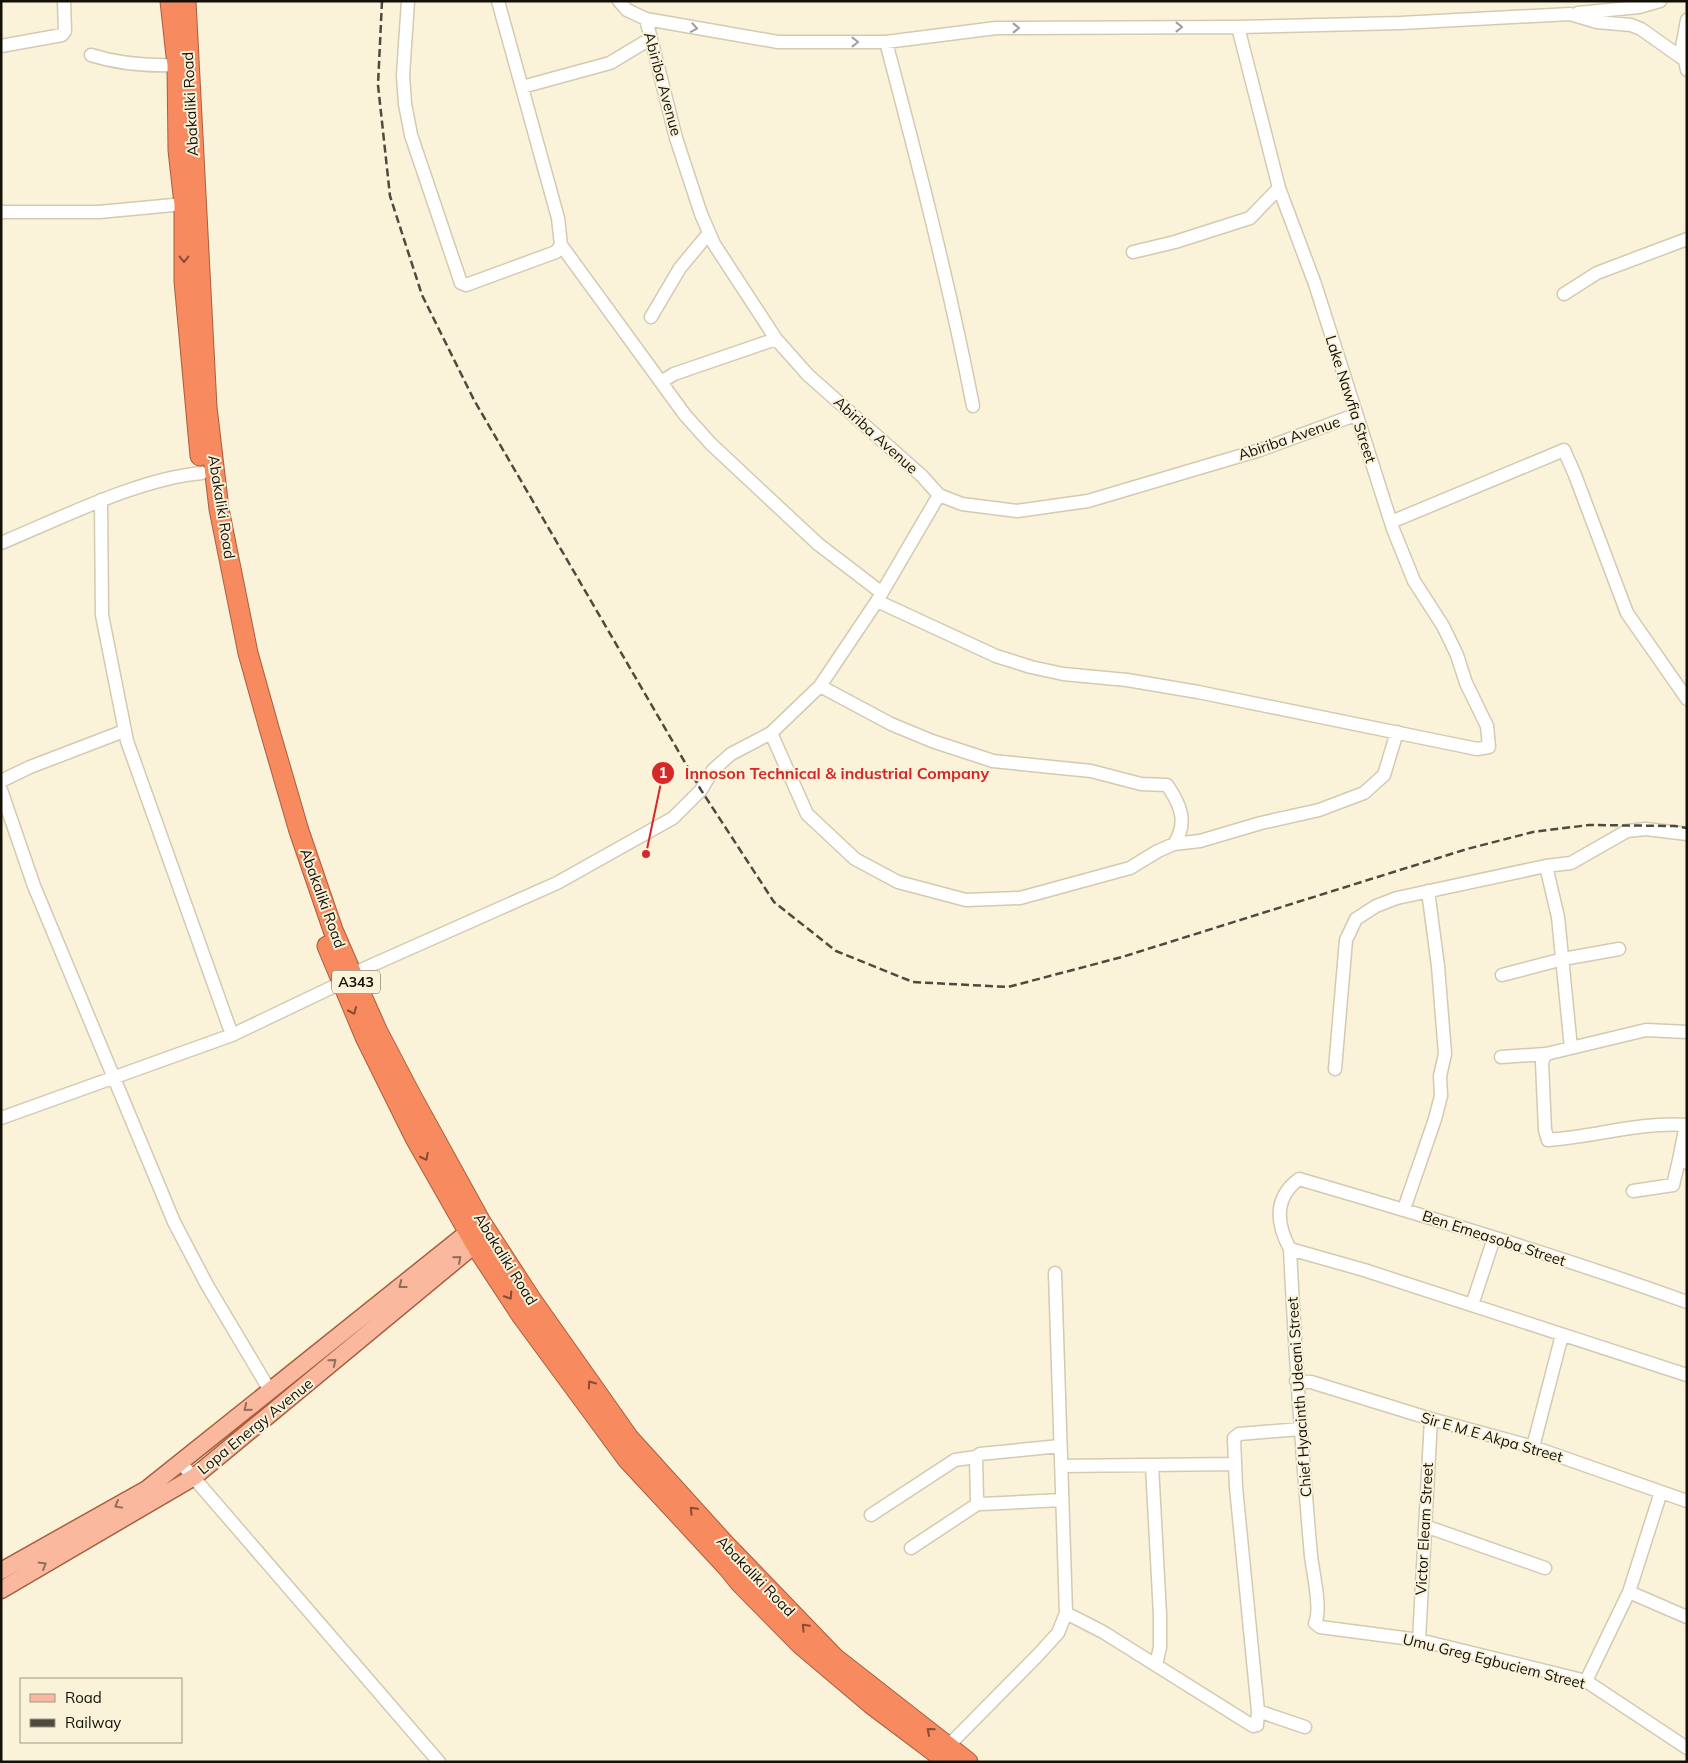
<svg xmlns="http://www.w3.org/2000/svg" width="1688" height="1763" font-family="Mulish,sans-serif">
  <style>
    .lines { fill: none; stroke-linecap: round; stroke-linejoin: round }
    .minor-casing { stroke: #d2cab2; stroke-width: 15 }
    .major-casing { stroke: #a75f40; stroke-width: 19 }
    .highway-casing { stroke: #a75f40; stroke-width: 21 }
    .minor { stroke: #fff; stroke-width: 12 }
    .major { stroke: #fab99e; stroke-width: 16 }
    .highway { stroke: #f78a5e; stroke-width: 19 }
    .rail { stroke: #4e4a3d; stroke-width: 2.5; stroke-dasharray: 8 4; stroke-linecap: butt }
    .oneway { stroke: #a19f9c }
    .oneway2 { stroke: #854d33 }
    .oneway3 { stroke: #926d5a }
    .labels { text-anchor: middle; dominant-baseline: central; stroke-width: 4; stroke-linejoin: round; paint-order: stroke }
    .shield { fill: #faf2d9; stroke: #585447; stroke-width: 1 }
    .shield-label { font-size: 14px; font-weight: bold; fill: #131008 }
    .street-label { font-size: 15px; fill: #131008; stroke: #faf2d9 }
    .leader { fill: none; stroke: #d62828; stroke-width: 2 }
    .callout-dot { fill: #d62828; stroke: #faf2d9; stroke-width: 2 }
    .mark-label { font-size: 15px; text-anchor: middle; font-weight: bold; fill: #fff }
    .callout-label { font-size: 16px; text-anchor: middle; font-weight: bold; fill: #d62828; stroke: #faf2d9; stroke-width: 4; stroke-linejoin: round; paint-order: stroke }
  </style>
  <rect width="100%" height="100%" fill="#faf2d9"/>
  <g class="lines">
    <defs>
      <path id="minor" d="M408 1 403 75 405 104 411 135 461 283 466 285 556 252 561 245 558 218 498 1
        M619 1 627 10 646 19 676 138 701 214 714 244 776 339 808 375 922 476 939 495 962 504 1017 511 1088 501 1260 450 1355 415
        M1578 13 1639 7 1660 1
        M646 19 778 42H886L996 28 1238 27 1401 23 1570 14 1597 22 1631 25 1641 29 1682 58
        M1687 20 1682 47 1687 70
        M886 42C918 163 949 283 973 406
        M1 46 62 35 65 31 64 1
        M91 55C119 64 147 66 177 65
        M522 87 610 63 650 39
        M1 212H99L184 204
        M561 245 685 415 711 444 818 544 882 593
        M1133 252 1175 242 1250 218 1279 188
        M1564 294 1597 273 1687 239
        M651 317 680 268 709 233
        M661 382 674 374 776 339
        M101 500 102 615 127 741 232 1035
        M1391 522 1564 450 1575 475 1627 613 1687 699
        M1 543C62 518 137 479 202 473
        M877 601 996 656 1031 667 1063 674 1127 680 1198 692 1477 749 1489 747 1487 726 1466 683 1457 655 1443 626 1414 581 1393 529 1315 284 1279 188 1238 27
        M820 686 891 724 932 741 993 761 1091 771 1141 784 1167 785C1181 805 1188 823 1174 844
        M771 733 807 814 855 859 898 882 966 900 1020 898 1130 868 1158 851 1174 844 1200 841 1261 823 1319 810 1364 793 1384 775 1397 732
        M1 781 30 767 124 731
        M1 790 34 886 174 1222 207 1285 269 1389
        M1546 866 1558 917 1571 1048
        M352 974 557 883 673 818 701 790 713 770 731 754 771 733 820 686 877 601 939 495
        M1502 975 1563 959 1619 949
        M1546 1054 1542 1062 1545 1130 1548 1140C1596 1137 1636 1122 1686 1125L1679 1160 1687 1163
        M1501 1057 1546 1054 1646 1030 1687 1032
        M1335 1069 1346 940 1356 919 1376 906 1397 898 1546 866 1571 863 1627 831 1646 829 1687 834
        M1 1118 232 1035 341 983
        M1633 1191 1673 1185 1679 1160
        M1404 1209 1435 1119 1441 1096 1440 1076 1445 1054 1438 966 1428 891
        M1290 1249 1364 1270 1687 1375
        M1687 1302C1559 1256 1429 1217 1299 1179 1274 1198 1276 1223 1290 1249 1295 1352 1302 1454 1311 1556 1313 1573 1322 1610 1315 1623L1320 1627 1419 1640 1586 1681 1687 1748
        M1472 1305 1494 1238
        M1296 1381 1311 1382 1431 1419 1533 1447 1687 1501
        M1060 1446 980 1454 976 1457 977 1500 982 1504 1062 1500
        M1533 1447 1562 1335
        M181 1463 439 1762
        M1152 1465 1160 1615V1647L1156 1665
        M1061 1466 1234 1464
        M871 1515 955 1460 976 1457
        M1425 1526 1545 1568
        M911 1548 979 1503
        M1629 1592 1687 1617
        M1066 1613 1103 1632 1253 1726 1257 1725 1258 1711 1236 1487 1234 1438 1239 1434 1300 1429
        M1419 1640 1431 1419
        M1586 1681 1629 1592 1661 1492
        M1258 1711 1305 1727
        M948 1746 1037 1656 1058 1633 1066 1613 1055 1273"/>
      <path id="major" d="M1 1571 147 1489 477 1225
        M1 1590 194 1477 484 1237"/>
      <path id="highway" d="M170 1 177 65 178 150 184 204V281L200 456
        M186 1 207 407 219 509 248 653 269 728 299 831 333 930 352 974 378 1032 411 1095 481 1222 531 1299 629 1438 724 1543 835 1658 968 1762
        M327 946 365 1037 415 1138 481 1254 521 1315 627 1459 728 1568 740 1583 800 1644 871 1704 948 1762"/>
    </defs>
    <use href="#minor" class="minor-casing"/>
    <use href="#major" class="major-casing"/>
    <use href="#highway" class="highway-casing"/>
    <use href="#minor" class="minor"/>
    <use href="#major" class="major"/>
    <use href="#highway" class="highway"/>
    <path class="rail" d="M382 1 378 85 390 196 422 295 474 400 701 790 774 902 836 951 913 982 1008 987 1122 957 1467 849 1533 832 1589 825 1675 826 1687 828"/>
  </g>
  <defs><path id="oneway-chevron" d="M-2-3.5L2.5 0L-2 3.5" fill="none" stroke-width="1.6" stroke-linecap="round" stroke-linejoin="round" transform="scale(1.25)"/></defs>
  <g class="oneway">
    <use href="#oneway-chevron" transform="translate(1179 27)"/>
    <use href="#oneway-chevron" transform="translate(694 28) rotate(10)"/>
    <use href="#oneway-chevron" transform="translate(1016 28)"/>
    <use href="#oneway-chevron" transform="translate(855 42)"/>
  </g>
  <g class="oneway2">
    <use href="#oneway-chevron" transform="translate(184 259) rotate(90)"/>
    <use href="#oneway-chevron" transform="translate(353 1011) rotate(66)"/>
    <use href="#oneway-chevron" transform="translate(425 1157) rotate(63)"/>
    <use href="#oneway-chevron" transform="translate(509 1296) rotate(57)"/>
    <use href="#oneway-chevron" transform="translate(591 1384) rotate(-125)"/>
    <use href="#oneway-chevron" transform="translate(693 1510) rotate(-133)"/>
    <use href="#oneway-chevron" transform="translate(805 1627) rotate(-134)"/>
    <use href="#oneway-chevron" transform="translate(930 1731) rotate(-140)"/>
  </g>
  <g class="oneway3">
    <use href="#oneway-chevron" transform="translate(458 1259) rotate(-41)"/>
    <use href="#oneway-chevron" transform="translate(402 1285) rotate(142)"/>
    <use href="#oneway-chevron" transform="translate(333 1362) rotate(-39)"/>
    <use href="#oneway-chevron" transform="translate(247 1408) rotate(141)"/>
    <use href="#oneway-chevron" transform="translate(118 1505) rotate(151)"/>
    <use href="#oneway-chevron" transform="translate(43 1565) rotate(-31)"/>
  </g>
  <g class="labels">
    <rect class="shield" x="332" y="970.5" width="48" height="23" rx="4"/>
    <g class="shield-label">
      <text x="356" y="982">A343</text>
    </g>
    <g class="street-label">
      <text transform="translate(663 84) rotate(75)">Abiriba Avenue</text>
      <text transform="translate(190 104) rotate(-93)">Abakaliki Road</text>
      <text transform="translate(1351 399) rotate(72)">Lake Nawfia Street</text>
      <text transform="translate(876 435) rotate(42)">Abiriba Avenue</text>
      <text transform="translate(1289 438) rotate(-19)">Abiriba Avenue</text>
      <text transform="translate(222 507) rotate(81)">Abakaliki Road</text>
      <text transform="translate(323 898) rotate(70)">Abakaliki Road</text>
      <text transform="translate(1494 1238) rotate(18)">Ben Emeasoba Street</text>
      <text transform="translate(506 1259) rotate(58)">Abakaliki Road</text>
      <text transform="translate(1299 1397) rotate(-94)">Chief Hyacinth Udeani Street</text>
      <text transform="translate(255 1426) rotate(-39)">Lopa Energy Avenue</text>
      <text transform="translate(1492 1437) rotate(16)">Sir E M E Akpa Street</text>
      <text transform="translate(1424 1529) rotate(-87)">Victor Eleam Street</text>
      <text transform="translate(756 1576) rotate(46)">Abakaliki Road</text>
      <text transform="translate(1494 1661) rotate(14)">Umu Greg Egbuciem Street</text>
    </g>
  </g>
  <path class="leader" d="M646 854L663 773"/>
  <g class="callout-dot">
    <circle cx="646" cy="854" r="5"/>
    <circle cx="663" cy="773" r="12"/>
  </g>
  <g class="mark-label">
    <text x="663" y="778">1</text>
  </g>
  <g class="callout-label">
    <text x="837" y="779">Innoson Technical &amp; industrial Company</text>
  </g>
  <rect width="1688" height="1763" fill="none" stroke="#131008" stroke-width="5"/>
  <rect x="20" y="1678" width="162" height="65" fill="#faf2d9" stroke="#9e9885"/>
  <rect x="30" y="1694" width="25" height="8" fill="#fab99e" stroke="#9e9885"/>
  <text x="65" y="1703" font-size="15" fill="#131008">Road</text>
  <rect x="30" y="1719" width="25" height="8" fill="#4e4a3d" stroke="#9e9885"/>
  <text x="65" y="1728" font-size="15" fill="#131008">Railway</text>
</svg>
